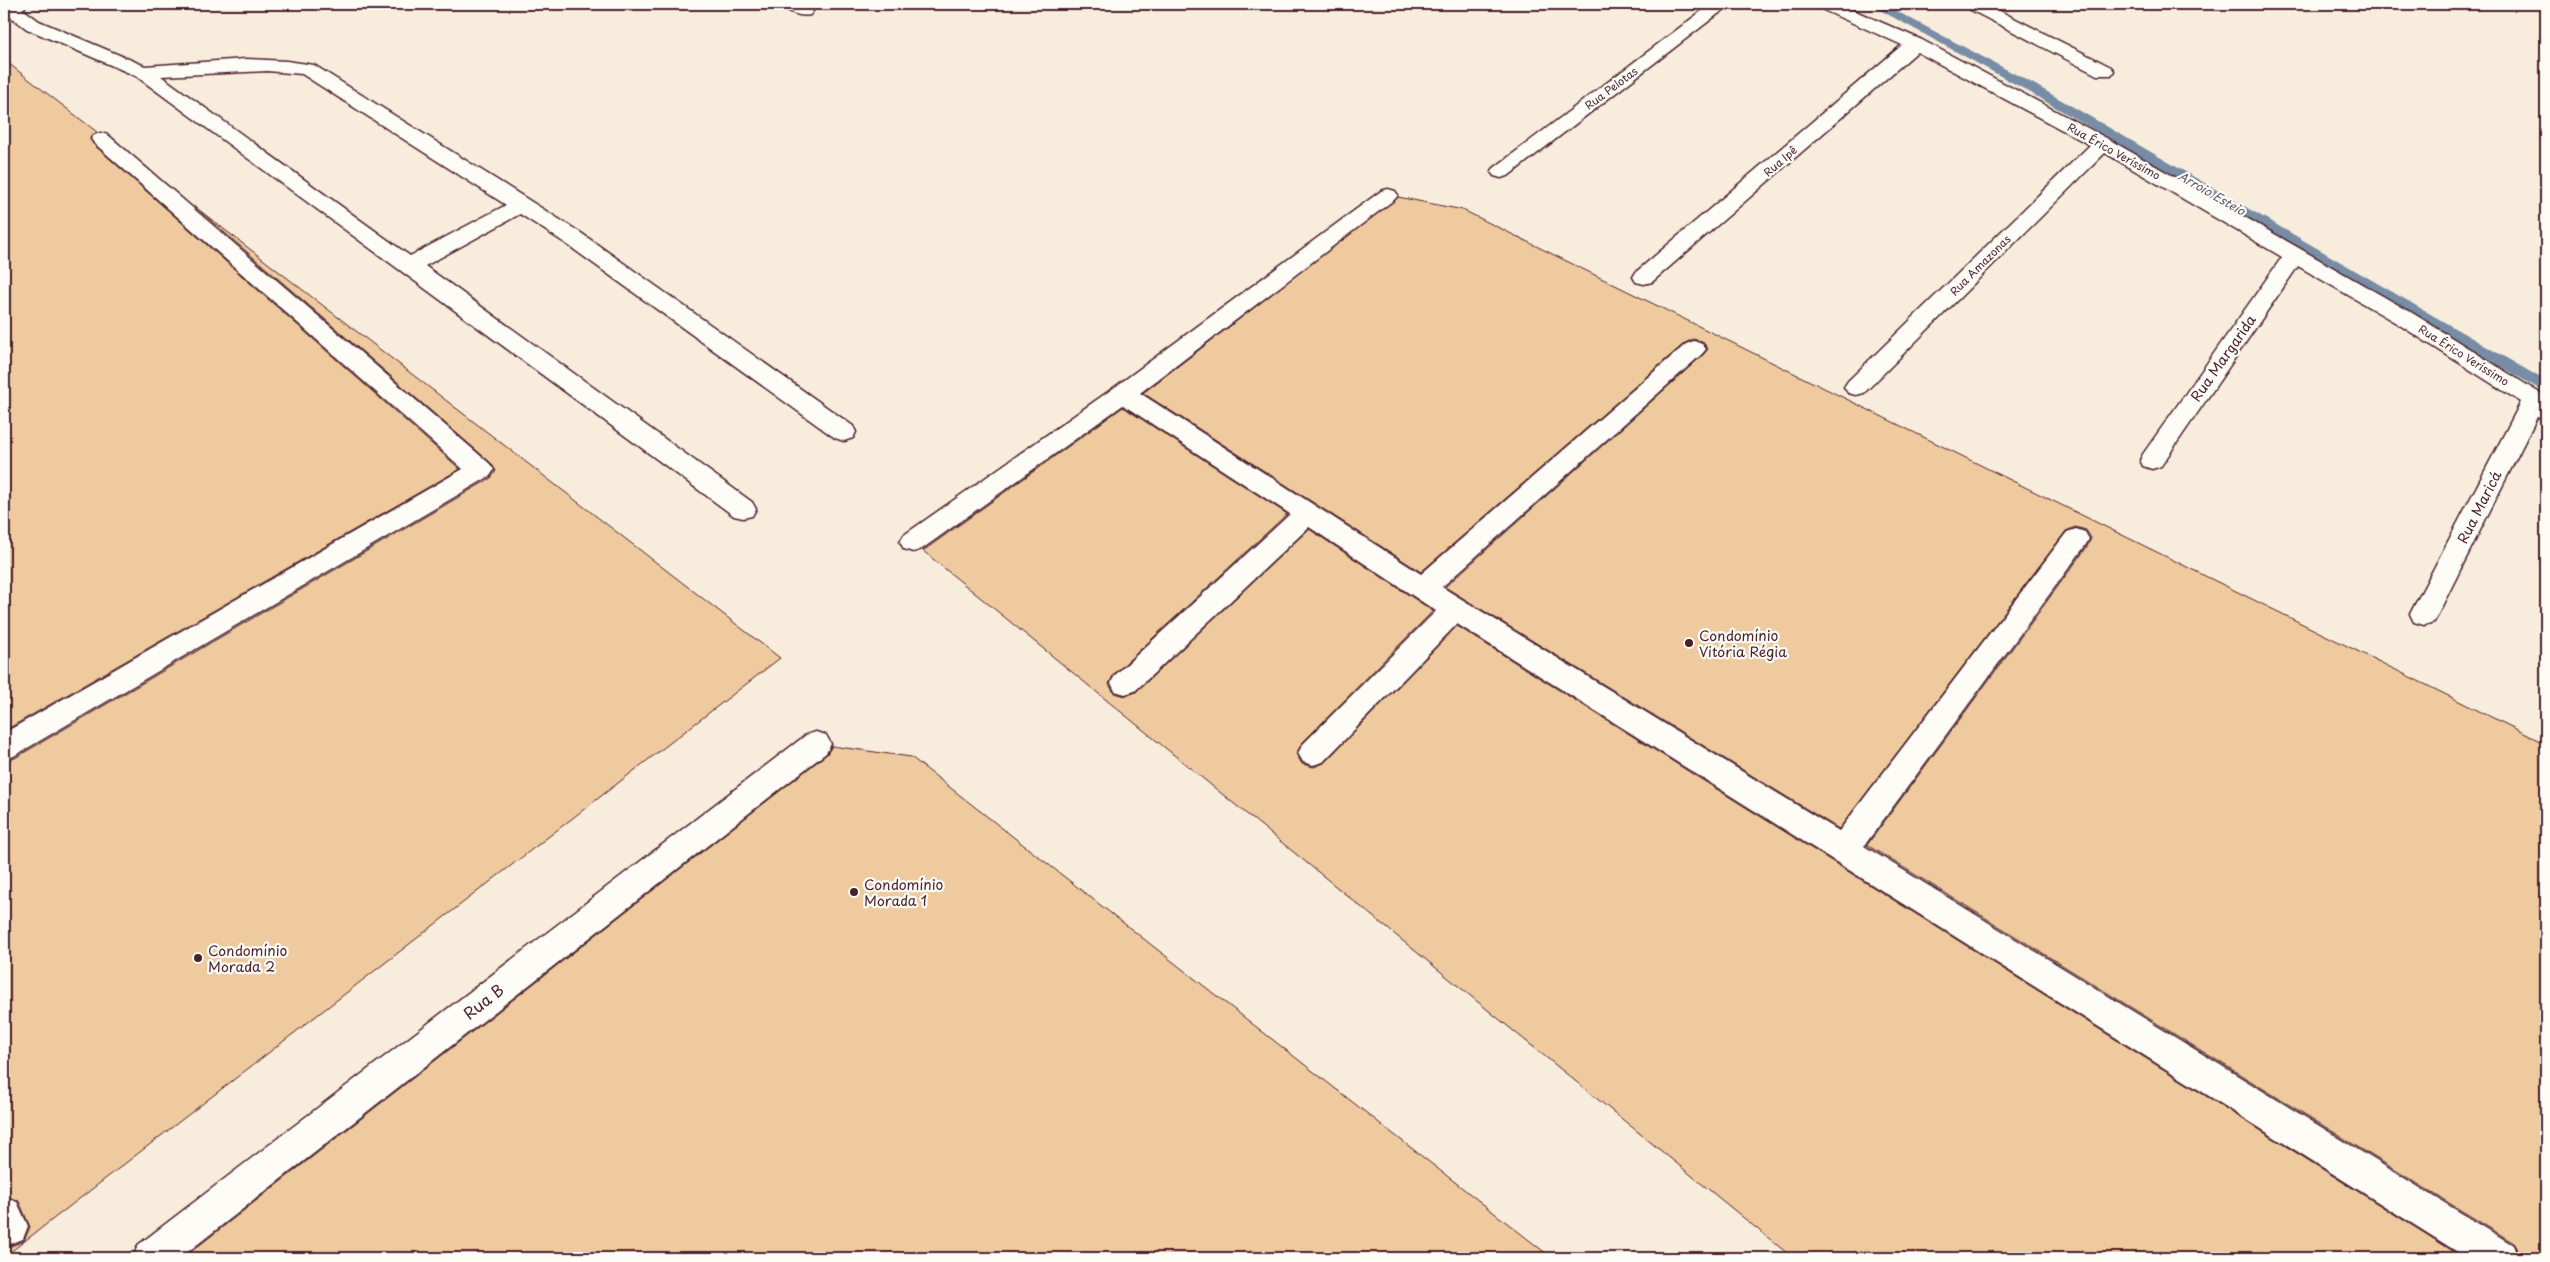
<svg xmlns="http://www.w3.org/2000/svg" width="2550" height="1262" font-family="'Playpen Sans',sans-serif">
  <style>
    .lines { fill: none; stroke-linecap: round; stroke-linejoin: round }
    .stream { fill: #778ca5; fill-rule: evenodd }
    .building { fill: #eeca9e; stroke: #4a1f2b }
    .service-casing { stroke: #4a1f2b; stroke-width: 3 }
    .minor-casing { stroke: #4a1f2b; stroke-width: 3 }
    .secondary-casing { stroke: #4a1f2b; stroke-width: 3 }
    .service { fill: #fdfcf7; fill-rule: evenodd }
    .minor { fill: #fdfcf7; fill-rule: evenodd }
    .secondary { fill: #fdfcf7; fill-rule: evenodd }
    .poi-dot { fill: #4a1f2b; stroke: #fdfcf7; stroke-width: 2 }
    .labels { text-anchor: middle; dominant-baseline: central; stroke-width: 4.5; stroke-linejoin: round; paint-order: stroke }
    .far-street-label { font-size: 11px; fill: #4a1f2b; stroke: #fdfcf7 }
    .far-water-label { font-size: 12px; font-style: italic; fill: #605668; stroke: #fdfcf7 }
    .street-label { font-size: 14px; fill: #4a1f2b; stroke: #fdfcf7 }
    .poi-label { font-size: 14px; fill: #4a1f2b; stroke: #fdfcf7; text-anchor: start }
    .near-street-label { font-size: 16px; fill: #4a1f2b; stroke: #fdfcf7 }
  </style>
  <rect width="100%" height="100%" fill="#f8eddc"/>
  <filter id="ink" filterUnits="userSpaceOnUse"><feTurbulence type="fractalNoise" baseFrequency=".02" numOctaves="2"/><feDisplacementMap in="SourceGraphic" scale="10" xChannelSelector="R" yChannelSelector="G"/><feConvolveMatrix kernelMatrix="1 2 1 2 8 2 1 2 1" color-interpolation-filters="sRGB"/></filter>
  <g filter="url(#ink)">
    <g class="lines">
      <path class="stream" d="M1869 4H1883L2032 83 2546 381V393L2024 89Z"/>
    </g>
    <path class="building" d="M4 60 97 132 90 138 93 144 460 469 4 731Z
      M1398 197 1463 210 2546 744V1258H2520L2514 1243 1867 845 2087 547 2091 538 2086 530 2075 527 2066 531 1839 829 1445 587 1703 355 1708 349 1703 342 1693 339 1685 343 1421 572 1143 393Z
      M194 206 780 658 4 1257V1244L11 1246 24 1241 30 1227 19 1201 4 1195V761L15 758 491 478 496 471 491 463Z
      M1123 407 1287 514 1114 674 1109 684 1114 693 1126 696 1136 692 1309 529 1433 611 1302 743 1296 754 1302 764 1314 767 1324 763 1457 626 2464 1258H1793L923 551Z
      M832 746 911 757 1552 1258H183L827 754Z"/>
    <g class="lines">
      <defs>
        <path id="service" d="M4 4H16L39 21 145 66 246 59 287 61 314 65 581 233 853 426 856 432 853 438 844 441 835 438 565 243 520 214 425 266 752 502 756 509 752 516 743 518 734 516 136 76 27 29 4 12ZM267 71 302 74 506 205 410 256 161 76Z
          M782 4H804L813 11 810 15C800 17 788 13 782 4Z
          M101 133 108 135 490 464 494 470 490 476 14 756 4 759V733L463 469 94 143 91 139 94 135Z
          M1388 189 1395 191 1398 195 1395 199 1140 393 1421 574 1686 344 1694 341 1702 344 1706 349 1702 354 1442 587 1839 831 2067 532 2076 529 2085 532 2089 539 2085 546 1864 846 2513 1245 2518 1258H2467L1457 624 1323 762 1313 765 1303 762 1298 753 1303 744 1436 611 1309 527 1135 691 1125 694 1115 691 1111 683 1115 675 1290 514 1123 405 922 549 913 552 904 549 900 542 904 535 1115 387 1381 191Z
          M816 732 826 735 831 744 826 753 180 1258H133L138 1245 806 735Z
          M4 1197 17 1202 28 1226 23 1239 10 1244 4 1242Z"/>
        <path id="minor" d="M1711 4H1731L1508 176 1501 178 1494 176 1491 172 1494 168Z
          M1816 4H1839L1922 40 2110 140 2414 314 2546 397V419L2537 417 2434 622 2424 625 2414 622 2410 614 2521 402 2398 324 2298 266 2161 466 2152 469 2143 466 2140 460 2143 454 2282 257 2105 153 1864 393 1856 395 1848 393 1844 387 1848 381 2090 145 1917 52 1652 282 1644 284 1636 282 1633 277 1636 272 1902 45 1819 8Z
          M1964 4H1986L2111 67 2114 71 2111 75H2097L1967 8Z"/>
        <path id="secondary" d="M4 4H27L24 8 4 14Z"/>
      </defs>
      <use href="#service" class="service-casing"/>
      <use href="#minor" class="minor-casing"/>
      <use href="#secondary" class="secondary-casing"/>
      <use href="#service" class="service"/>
      <use href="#minor" class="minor"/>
      <use href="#secondary" class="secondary"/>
    </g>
  </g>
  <g class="poi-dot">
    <circle cx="1689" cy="643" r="5"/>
    <circle cx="854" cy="892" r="5"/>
    <circle cx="198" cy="958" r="5"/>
  </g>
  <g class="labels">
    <g class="far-street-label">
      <text transform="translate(1611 88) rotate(-37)">Rua Pelotas</text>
      <text transform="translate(2114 151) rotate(29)">Rua Érico Veríssimo</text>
      <text transform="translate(1780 161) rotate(-41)">Rua Ipê</text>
      <text transform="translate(1980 265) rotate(-45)">Rua Amazonas</text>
      <text transform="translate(2464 355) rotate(32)">Rua Érico Veríssimo</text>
    </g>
    <g class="far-water-label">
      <text transform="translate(2212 193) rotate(30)">Arroio Esteio</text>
    </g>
    <g class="street-label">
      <text transform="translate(2223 358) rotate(-55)">Rua Margarida</text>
      <text transform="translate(2479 507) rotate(-63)">Rua Maricá</text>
    </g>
    <g class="poi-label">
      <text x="1699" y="635">Condomínio<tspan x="1699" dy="16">Vitória Régia</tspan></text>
      <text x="864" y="884">Condomínio<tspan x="864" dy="16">Morada 1</tspan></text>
      <text x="208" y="950">Condomínio<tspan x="208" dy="16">Morada 2</tspan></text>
    </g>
    <g class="near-street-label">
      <text transform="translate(483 1001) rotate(-38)">Rua B</text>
    </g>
  </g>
  <rect width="2550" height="1262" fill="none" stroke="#fdfcf7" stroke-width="20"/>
  <rect x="10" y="10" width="2530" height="1242" fill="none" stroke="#4a1f2b" stroke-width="2" filter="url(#ink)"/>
</svg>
